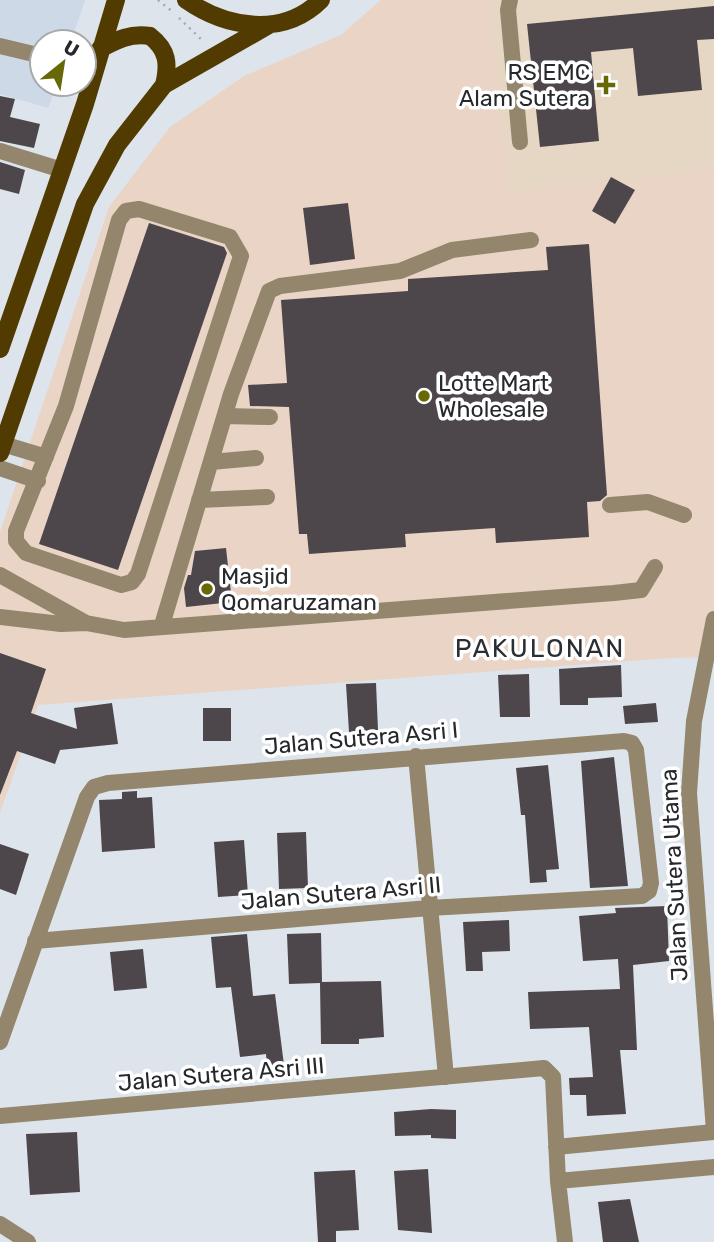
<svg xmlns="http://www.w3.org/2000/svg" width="714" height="1242" font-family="Rubik,sans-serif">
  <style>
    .commercial { fill: #e9d4c6 }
    .built { fill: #cdd9e7 }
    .medical { fill: #e6d6c4 }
    .building { fill: #4d464b }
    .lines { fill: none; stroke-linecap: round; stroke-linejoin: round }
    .path { stroke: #a5aab0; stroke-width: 2.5; stroke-dasharray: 2 5; stroke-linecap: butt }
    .minor { stroke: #93866c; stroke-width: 16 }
    .major { stroke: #513b00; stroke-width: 18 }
    .poi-dot { fill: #666906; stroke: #fff; stroke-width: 2.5 }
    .labels { text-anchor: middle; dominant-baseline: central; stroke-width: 7; stroke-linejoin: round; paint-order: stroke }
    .poi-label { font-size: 23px; fill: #26282b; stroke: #fff; text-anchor: start }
    .street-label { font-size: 23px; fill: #26282b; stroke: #fff }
    .quarter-label { font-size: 26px; letter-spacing: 2px; fill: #292e34; stroke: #fff }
  </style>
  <rect width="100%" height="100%" fill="#dde4eb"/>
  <path class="commercial" d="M381 0H714V657L671 658 38 705 0 813V532L109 207 170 127 244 76 341 35Z"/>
  <path class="built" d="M0 0H85L71 42H42V84H57L48 108 0 94Z"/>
  <path class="medical" d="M489 0H714V170L510 192Z"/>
  <path class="building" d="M714 6V39L697 40 702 90 638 96 633 48 591 52 599 141 540 147 527 24Z
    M0 96 15 99 10 117 40 124 34 148 0 141Z
    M0 162 25 170 19 194 0 189Z
    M611 177 635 190 615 224 592 211Z
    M348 203 355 259 310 265 303 208Z
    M149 223 224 247 227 253 118 570 39 544Z
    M589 244 607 495 600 501 587 502 589 537 496 543 495 528 405 534 406 547 309 554 307 534H299L289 407 250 406 248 385 287 383 281 300 408 291V279L548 270 546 247Z
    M226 548 232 602 186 607 184 588 188 575H191L195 551Z
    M0 653 46 669 31 713 77 729 74 708 112 703 118 744 60 750 55 764 17 751 0 795Z
    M621 665 622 697 588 698V705H560L559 669Z
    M529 674 530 717H500L498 675Z
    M376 683 378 730 349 732 346 684Z
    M656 703 658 722 625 724 623 706Z
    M203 708H231V741H203Z
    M614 757 628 886 590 888 581 761Z
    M548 765 559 869 546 870 547 882 530 883 525 815H521L516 768Z
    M137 791V798L152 797 155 848 102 852 99 800 122 799V792Z
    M306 832 308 888 279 889 277 833Z
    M244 840 248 895 218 897 214 842Z
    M0 844 29 854 16 895 0 889Z
    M667 906 669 961 633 965 637 1050H620L626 1114 587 1116 586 1095H570L569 1078 593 1077 589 1027 530 1029 528 992 620 989 618 959 583 961 579 916 616 913 615 908Z
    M509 920 510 951 482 952 483 971H466L463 922Z
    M321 933 322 982 381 981 384 1037 359 1039V1044H321L320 983 289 984 287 934Z
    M247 934 253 996 275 994 284 1065 267 1067 266 1054 240 1057 231 987 216 988 211 937Z
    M143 949 147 988 114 991 110 952Z
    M431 1109 456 1110V1139L431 1138V1135L395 1136 394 1112Z
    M77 1132 80 1192 30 1195 26 1134Z
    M428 1169 432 1233 398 1230 394 1171Z
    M355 1170 359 1230 336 1231V1242H318L314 1172Z
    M630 1199 639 1242H603L598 1202Z"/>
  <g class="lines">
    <path class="path" d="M158 0 174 13
      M179 18 204 42"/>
    <path class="minor" d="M510 0 508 10 520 142
      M0 46 42 56
      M0 151 62 170
      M139 209 230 237 241 256 138 574 132 582 121 585 26 553 16 541V531L66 406 119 220 126 211Z
      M225 416 270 417
      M3 444 46 457
      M211 462 256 458
      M0 468 38 481
      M199 500 267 497
      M610 505 648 502 684 515
      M0 575 86 623
      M0 617 61 624 86 623 124 630 614 593 641 590 655 567
      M714 619 694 721 689 793 714 1131
      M162 625 231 394 269 291 280 286 400 271 452 250 531 240
      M416 756 446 1077
      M0 1042 87 797 94 787 108 783 624 741 632 743 636 750 651 883 649 891 642 896 429 908 35 941
      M0 1116 544 1068 553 1077 558 1181 565 1242
      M556 1147 714 1132
      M558 1181 714 1167
      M0 1224 28 1242"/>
    <path class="major" d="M186 0C226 28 283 38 321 0
      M100 49C117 40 130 33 150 36 168 50 169 64 164 85
      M0 349 85 104 116 0
      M0 453 85 204 117 145 164 85 269 25"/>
  </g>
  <g class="poi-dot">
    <path d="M602.5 74.5h7v7h7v7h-7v7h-7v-7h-7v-7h7z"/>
    <circle cx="424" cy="396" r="7"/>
    <circle cx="207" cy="589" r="7"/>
  </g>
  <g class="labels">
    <g class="poi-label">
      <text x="590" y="72" text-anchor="end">RS EMC<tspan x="590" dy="26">Alam Sutera</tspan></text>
      <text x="438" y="383">Lotte Mart<tspan x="438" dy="26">Wholesale</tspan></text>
      <text x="221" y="576">Masjid<tspan x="221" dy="26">Qomaruzaman</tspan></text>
    </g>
    <g class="street-label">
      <text transform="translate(361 738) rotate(-5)">Jalan Sutera Asri I</text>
      <text transform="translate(674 875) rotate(-93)">Jalan Sutera Utama</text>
      <text transform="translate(341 893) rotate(-5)">Jalan Sutera Asri II</text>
      <text transform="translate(221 1074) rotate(-5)">Jalan Sutera Asri III</text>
    </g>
    <g class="quarter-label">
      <text x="540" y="648">PAKULONAN</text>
    </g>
  </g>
  <g transform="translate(63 63) rotate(30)"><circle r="33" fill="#ffffff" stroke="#a8a9aa" stroke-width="2"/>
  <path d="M0-5L12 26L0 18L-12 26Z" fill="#666906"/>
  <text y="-10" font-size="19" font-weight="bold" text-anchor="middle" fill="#26282b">U</text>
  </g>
</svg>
